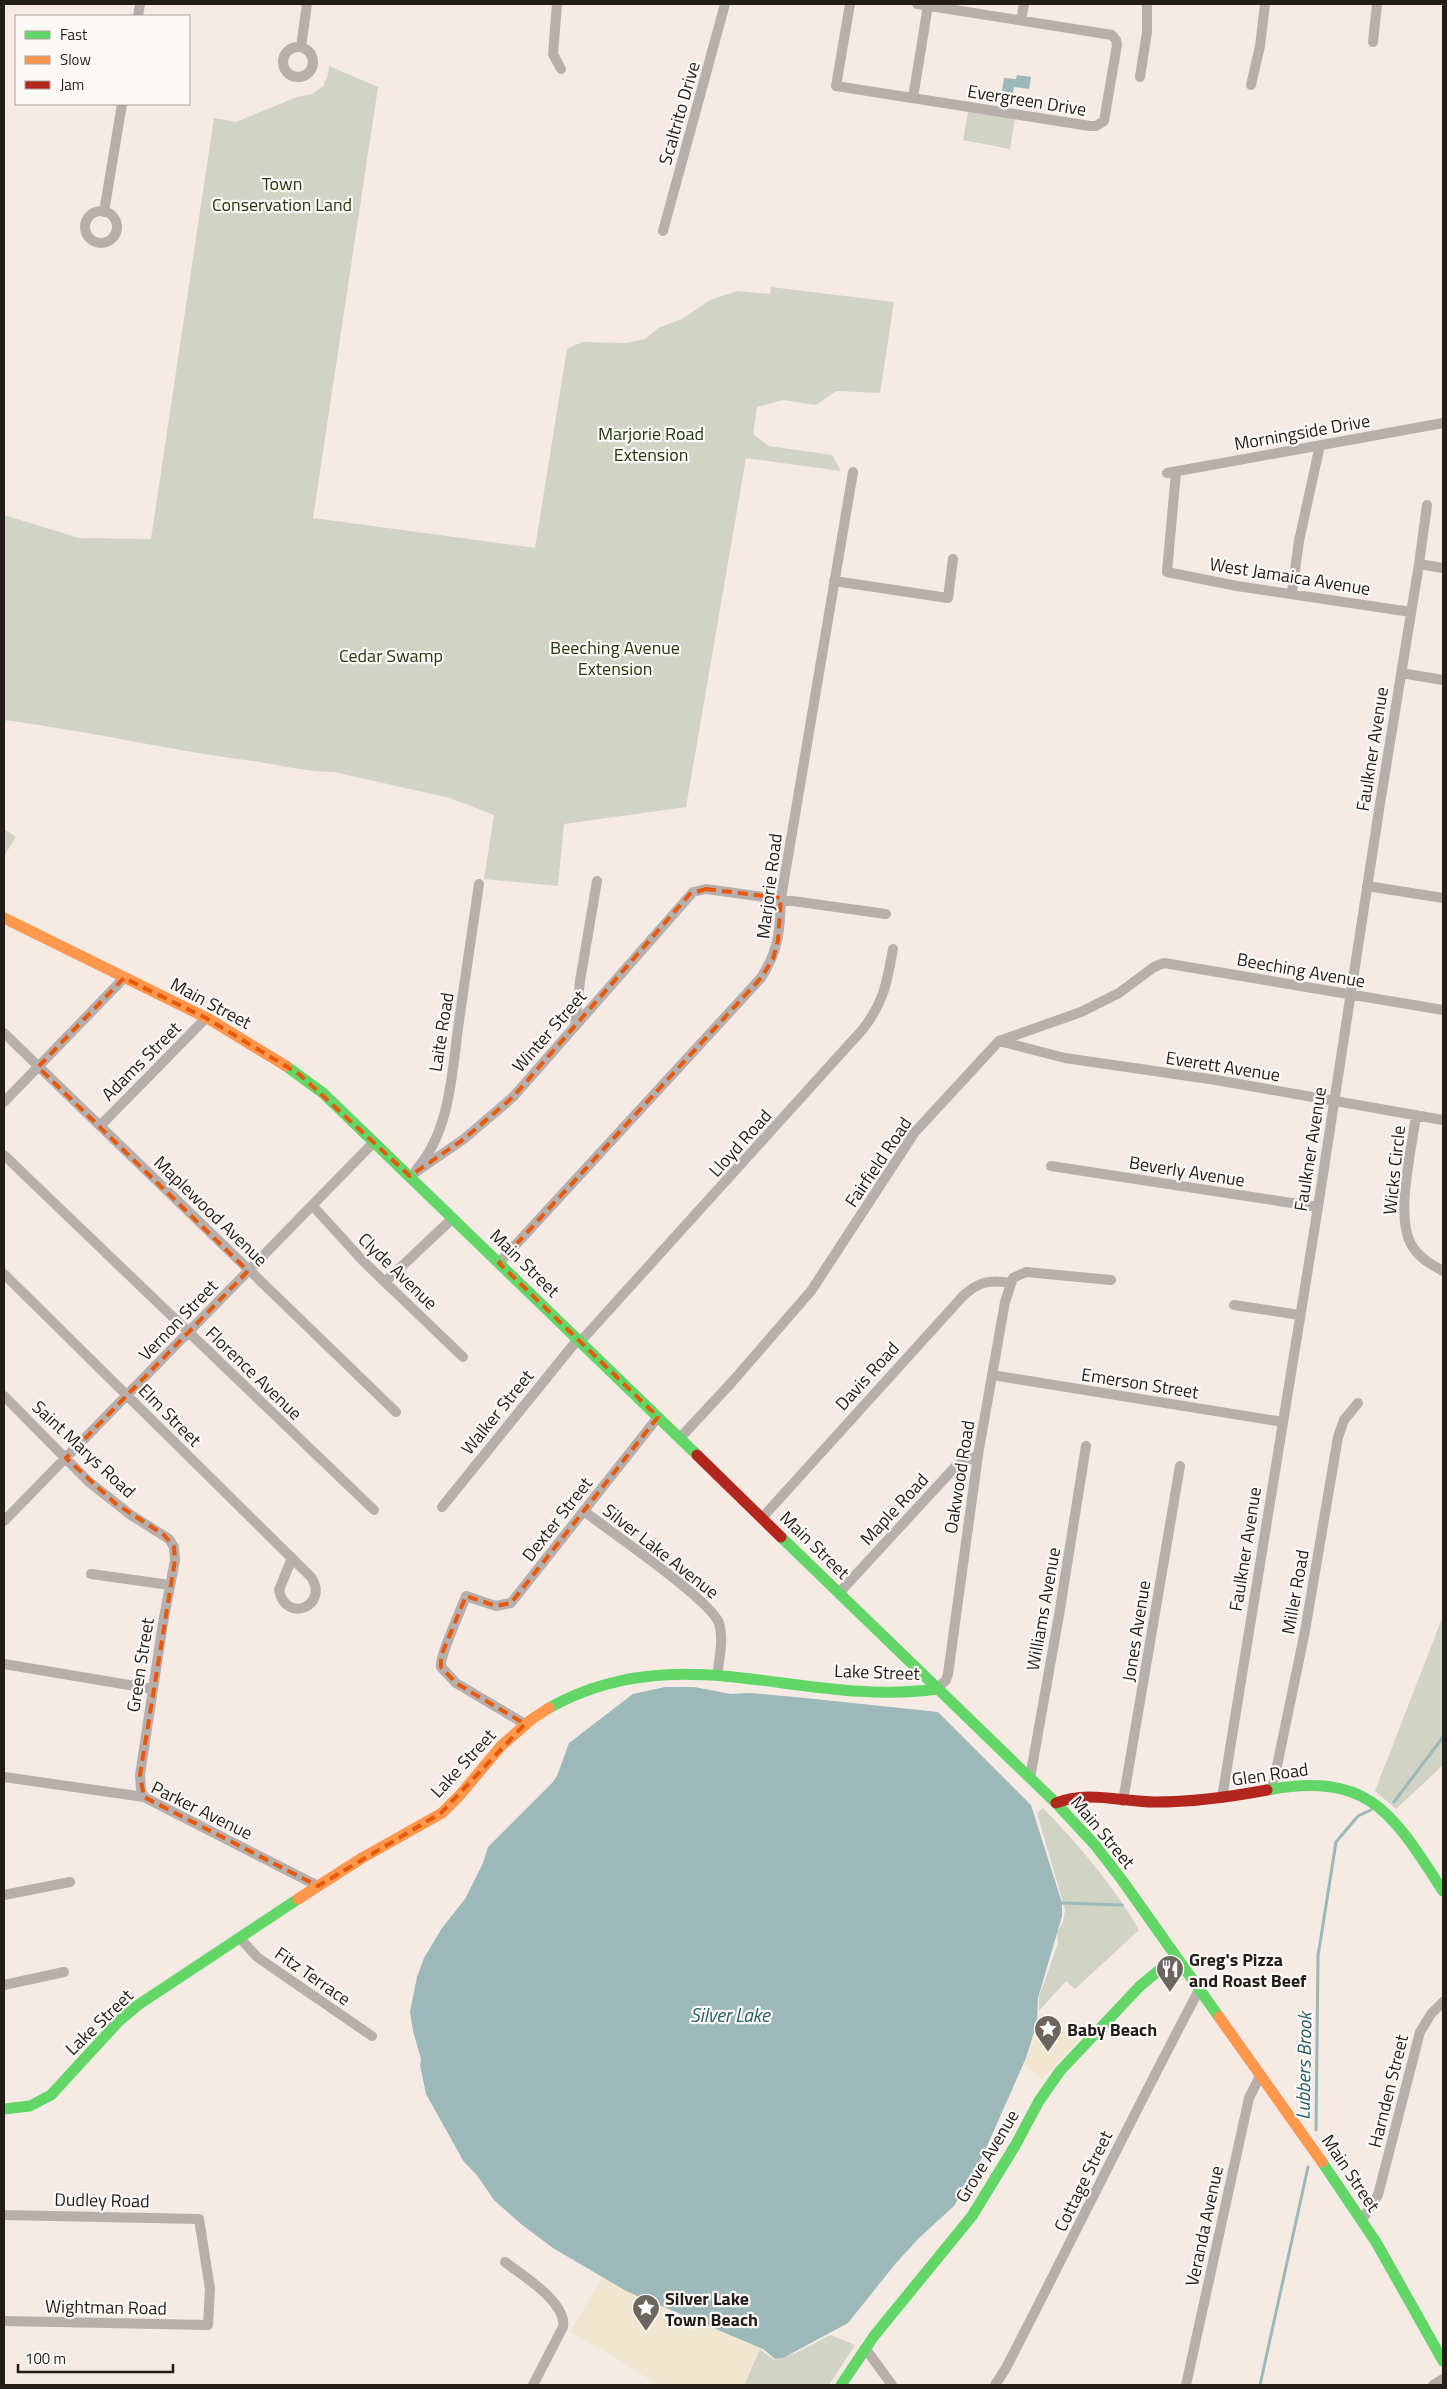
<svg xmlns="http://www.w3.org/2000/svg" width="1447" height="2389" font-family="'Titillium Web',sans-serif">
  <style>
    .green { fill: #d1d3c5 }
    .sand { fill: #f1e6cf }
    .water { fill: #9cb8b9 }
    .lines { fill: none; stroke-linecap: round; stroke-linejoin: round }
    .stream { stroke: #9cb8b9; stroke-width: 3 }
    .street { stroke: #b6afac; stroke-width: 10 }
    .fast { stroke: #63d668; stroke-width: 11 }
    .slow { stroke: #ff974d; stroke-width: 11 }
    .jam { stroke: #b3261e; stroke-width: 11 }
    .marked { fill: none; stroke: #e8590c; stroke-width: 4; stroke-dasharray: 10 6; stroke-linejoin: round }
    .labels { text-anchor: middle; dominant-baseline: central; stroke-width: 4.5; stroke-linejoin: round; paint-order: stroke }
    .street-label { font-size: 18px; fill: #231d19; stroke: #fcf9f7 }
    .park-label { font-size: 18px; fill: #233b0c; stroke: #fcf9f7 }
    .poi-label { font-size: 18px; font-weight: bold; fill: #231d19; stroke: #fcf9f7; text-anchor: start }
    .water-label { font-size: 19px; font-style: italic; fill: #205e63; stroke: #fcf9f7 }
  </style>
  <rect width="100%" height="100%" fill="#f5eae4"/>
  <path class="green" d="M329 66 378 87 313 518 535 548 567 349 582 342 625 343 645 339 658 328 682 319 710 300 737 291 770 294 771 287 894 302 880 393 836 391 816 405 783 400 757 407 753 434 769 446 832 455 841 471 746 458 686 807 564 824 558 886 484 879 494 815 450 798 334 772C309 772 284 766 259 762 173 751 89 731 4 720V515L79 538 151 539 214 118 236 122 297 97 312 94 323 86 328 75Z
    M968 112 1015 118 1010 149 963 140Z
    M4 829 16 837 4 856Z
    M1443 1616V1765L1396 1809 1375 1791Z
    M1043 1808C1079 1845 1113 1885 1139 1930L1075 1989 1066 1981 1039 2011V1997L1058 1943 1057 1932 1063 1922 1065 1910 1037 1813Z
    M831 2335 855 2345 829 2385H744L760 2349 774 2360C794 2356 812 2344 831 2335Z"/>
  <path class="sand" d="M1040 2012 1077 2041 1042 2079 1025 2065 1037 2034Z
    M602 2278 652 2303 759 2347 744 2385H658L618 2359 570 2332Z"/>
  <path class="water" d="M1017 75 1031 77 1029 89 1014 87 1013 93 1002 91 1004 78 1016 79Z
    M665 1687H694L731 1694 750 1693 805 1698 938 1712 1031 1805 1062 1903V1916L1038 1998 1037 2023 1026 2058 979 2164 954 2206 920 2237 896 2263 848 2323 783 2358 775 2359 763 2349 626 2291 553 2248 521 2224 494 2200 476 2174 464 2162 426 2094 420 2065 421 2059 413 2031 410 2012 417 1977 424 1958 442 1928 465 1899 483 1863 488 1847 552 1783 557 1776 569 1743 633 1694Z"/>
  <g class="lines">
    <path class="stream" d="M1394 1802 1443 1737
      M1062 1903 1122 1905
      M1316 2130 1318 1956 1336 1842 1358 1816 1371 1810
      M1260 2385 1308 2167"/>
    <path class="street" d="M557 4 553 54 561 69
      M850 4 836 86 1090 126H1096L1104 121 1117 45 1116 40 1112 35 917 4
      M138 16 140 4
      M1021 20 1024 4
      M1373 42 1377 4
      M283 62a15 15 0 1 1 30 0a15 15 0 1 1-30 0Z
      M301 47 307 4
      M1140 77 1147 32V4
      M1251 85 1260 46 1265 4
      M913 98 928 5
      M85 227a16 16 0 1 1 32 0a16 16 0 1 1-32 0Z
      M104 212 122 104
      M663 231 725 4
      M1176 472 1167 572 1237 586 1411 612
      M1167 473 1443 423
      M1419 564 1443 568
      M834 581 948 598 953 559
      M1292 592 1299 541 1320 445
      M1401 673 1443 680
      M1367 886 1443 898
      M575 1025 580 981 597 881
      M4 1033 396 1412
      M999 1041 1065 1058 1216 1080 1443 1120
      M4 1102 124 978
      M1416 1115C1412 1149 1395 1215 1411 1244 1418 1257 1430 1264 1443 1271
      M100 1126 206 1018
      M4 1155 374 1510
      M1051 1166 1318 1207
      M416 1170C451 1131 452 1070 459 1021 466 975 472 929 479 884
      M410 1176 464 1139 513 1097 693 892 706 889 886 914
      M313 1206 363 1261 463 1357
      M499 1263 761 978C779 950 780 930 781 898L853 472
      M4 1274 311 1577C330 1605 286 1625 279 1590L292 1558
      M385 1282 453 1218
      M1234 1305 1300 1315
      M580 1342 863 1029C884 1002 887 982 893 949
      M992 1375 1283 1422
      M4 1396 89 1482 131 1515 169 1539 174 1547 175 1560 163 1623 140 1775 141 1790 144 1797
      M680 1438 732 1382 811 1291 915 1132 999 1041 1081 1012 1119 993 1154 967 1164 963 1443 1010
      M442 1507 578 1339
      M584 1511C609 1531 710 1599 719 1623 724 1639 719 1660 717 1676
      M762 1518 963 1296C978 1282 990 1279 1010 1283
      M4 1521 374 1142
      M91 1574 170 1585
      M839 1593 956 1466 978 1455
      M4 1664 153 1689
      M937 1689 946 1680 948 1674 978 1455 1005 1302 1013 1278 1026 1272 1111 1280
      M525 1724 456 1683 441 1667C439 1657 461 1610 466 1596L496 1606 511 1603 658 1417
      M4 1777 144 1797 318 1886
      M1030 1778 1059 1615 1086 1446
      M1272 1790 1305 1631 1338 1437 1344 1420 1358 1403
      M1222 1798 1318 1207 1379 810 1419 564 1427 505
      M1123 1801 1180 1466
      M4 1895 70 1882
      M240 1938 257 1957 372 2036
      M4 1985 64 1972
      M4 2215 199 2219 210 2289 208 2325 4 2321
      M1362 2220 1378 2195 1420 2032 1431 2014 1443 2002
      M505 2262C523 2276 567 2302 563 2327L533 2385
      M865 2348 892 2385
      M995 2385 1006 2368C1071 2242 1133 2115 1199 1990
      M1186 2385 1249 2098 1260 2076
      M1433 2385 1443 2379"/>
    <path class="fast" d="M286 1066 323 1093 697 1455
      M781 1537 1056 1803 1095 1845 1122 1880 1219 2017
      M549 1708C680 1634 802 1708 937 1689
      M1267 1790C1370 1771 1392 1813 1443 1891
      M4 2109 30 2106 51 2095 119 2021 138 2005 298 1899
      M1322 2162 1376 2242 1443 2361
      M841 2385 874 2336 972 2216 1015 2146 1039 2101 1060 2071 1140 1986 1175 1957"/>
    <path class="slow" d="M4 918 209 1019 286 1066
      M298 1899 362 1858 442 1813 460 1795 501 1746 532 1719 549 1708
      M1219 2017 1322 2162"/>
    <path class="jam" d="M697 1455 781 1537
      M1056 1803C1088 1790 1122 1802 1155 1802 1193 1802 1230 1797 1267 1790"/>
  </g>
  <path class="marked" d="M706 889 781 898 778 940 773 959 761 978 499 1263 658 1417 511 1603 496 1606 466 1596 441 1656V1667L456 1683 525 1724 441 1813 318 1886 144 1797 140 1775 175 1560 174 1547 164 1535 115 1503 66 1458 248 1271 38 1067 124 978 206 1018 299 1074 410 1176 464 1139 513 1097 690 894Z"/>
  <defs>
    <symbol id="restaurant-pin" viewBox="-11 -11 22 30"><path d="M0 17L-7.5 6A9.5 9.5 0 1 1 7.5 6Z" fill="#6c6560" stroke="#fcf9f7"/><path d="M-5-6h1v4h1v-4h1v4h1v-4h1v5L-1.5 .5V6h-2V.5L-5-1ZM5-6V6H3V1.5H1.5Q1.5-4 5-6Z" fill="#fff"/></symbol>
    <symbol id="sight-pin" viewBox="-11 -11 22 30"><path d="M0 17L-7.5 6A9.5 9.5 0 1 1 7.5 6Z" fill="#6c6560" stroke="#fcf9f7"/><path d="M0-6L1.8-2.2L6-1.7L2.9 1.2L3.7 5.4L0 3.3L-3.7 5.4L-2.9 1.2L-6-1.7L-1.8-2.2Z" fill="#fff"/></symbol>
  </defs>
  <g fill-rule="evenodd">
    <use href="#restaurant-pin" x="1154" y="1953" width="32" height="43"/>
    <use href="#sight-pin" x="1032" y="2013" width="32" height="43"/>
    <use href="#sight-pin" x="630" y="2292" width="32" height="43"/>
  </g>
  <g class="labels">
    <g class="street-label">
      <text transform="translate(1027 100) rotate(9)">Evergreen Drive</text>
      <text transform="translate(679 113) rotate(-74)">Scaltrito Drive</text>
      <text transform="translate(1302 432) rotate(-10)">Morningside Drive</text>
      <text transform="translate(1290 576) rotate(9)">West Jamaica Avenue</text>
      <text transform="translate(1372 749) rotate(-81)">Faulkner Avenue</text>
      <text transform="translate(769 886) rotate(-83)">Marjorie Road</text>
      <text transform="translate(1301 970) rotate(10)">Beeching Avenue</text>
      <text transform="translate(211 1003) rotate(28)">Main Street</text>
      <text transform="translate(549 1031) rotate(-49)">Winter Street</text>
      <text transform="translate(441 1032) rotate(-81)">Laite Road</text>
      <text transform="translate(141 1061) rotate(-45)">Adams Street</text>
      <text transform="translate(1223 1066) rotate(9)">Everett Avenue</text>
      <text transform="translate(740 1143) rotate(-48)">Lloyd Road</text>
      <text transform="translate(1310 1149) rotate(-81)">Faulkner Avenue</text>
      <text transform="translate(878 1162) rotate(-56)">Fairfield Road</text>
      <text transform="translate(1394 1170) rotate(-84)">Wicks Circle</text>
      <text transform="translate(1187 1171) rotate(9)">Beverly Avenue</text>
      <text transform="translate(211 1211) rotate(44)">Maplewood Avenue</text>
      <text transform="translate(525 1263) rotate(44)">Main Street</text>
      <text transform="translate(398 1271) rotate(44)">Clyde Avenue</text>
      <text transform="translate(178 1320) rotate(-46)">Vernon Street</text>
      <text transform="translate(254 1373) rotate(44)">Florence Avenue</text>
      <text transform="translate(867 1376) rotate(-48)">Davis Road</text>
      <text transform="translate(1140 1383) rotate(9)">Emerson Street</text>
      <text transform="translate(497 1412) rotate(-51)">Walker Street</text>
      <text transform="translate(170 1415) rotate(45)">Elm Street</text>
      <text transform="translate(84 1449) rotate(43)">Saint Marys Road</text>
      <text transform="translate(959 1477) rotate(-81)">Oakwood Road</text>
      <text transform="translate(894 1509) rotate(-47)">Maple Road</text>
      <text transform="translate(557 1519) rotate(-52)">Dexter Street</text>
      <text transform="translate(815 1545) rotate(44)">Main Street</text>
      <text transform="translate(1245 1549) rotate(-81)">Faulkner Avenue</text>
      <text transform="translate(661 1551) rotate(38)">Silver Lake Avenue</text>
      <text transform="translate(1295 1592) rotate(-80)">Miller Road</text>
      <text transform="translate(1043 1609) rotate(-80)">Williams Avenue</text>
      <text transform="translate(1136 1631) rotate(-81)">Jones Avenue</text>
      <text transform="translate(140 1665) rotate(-81)">Green Street</text>
      <text transform="translate(877 1672) rotate(2)">Lake Street</text>
      <text transform="translate(463 1763) rotate(-47)">Lake Street</text>
      <text transform="translate(1270 1774) rotate(-8)">Glen Road</text>
      <text transform="translate(202 1810) rotate(26)">Parker Avenue</text>
      <text transform="translate(1103 1832) rotate(50)">Main Street</text>
      <text transform="translate(313 1976) rotate(35)">Fitz Terrace</text>
      <text transform="translate(99 2022) rotate(-44)">Lake Street</text>
      <text transform="translate(1388 2091) rotate(-76)">Harnden Street</text>
      <text transform="translate(987 2156) rotate(-59)">Grove Avenue</text>
      <text transform="translate(1351 2173) rotate(56)">Main Street</text>
      <text transform="translate(1083 2181) rotate(-64)">Cottage Street</text>
      <text transform="translate(102 2200) rotate(1)">Dudley Road</text>
      <text transform="translate(1204 2226) rotate(-78)">Veranda Avenue</text>
      <text transform="translate(106 2307) rotate(1)">Wightman Road</text>
    </g>
    <g class="park-label">
      <text x="282" y="183">Town<tspan x="282" dy="21">Conservation Land</tspan></text>
      <text x="651" y="433">Marjorie Road<tspan x="651" dy="21">Extension</tspan></text>
      <text x="615" y="647">Beeching Avenue<tspan x="615" dy="21">Extension</tspan></text>
      <text x="391" y="655">Cedar Swamp</text>
    </g>
    <g class="poi-label">
      <text x="1189" y="1959">Greg's Pizza<tspan x="1189" dy="21">and Roast Beef</tspan></text>
      <text x="1067" y="2029">Baby Beach</text>
      <text x="665" y="2298">Silver Lake<tspan x="665" dy="21">Town Beach</tspan></text>
    </g>
    <g class="water-label">
      <text x="730" y="2014">Silver Lake</text>
      <text transform="translate(1303 2066) rotate(-89)">Lubbers Brook</text>
    </g>
  </g>
  <rect width="1447" height="2389" fill="none" stroke="#231d19" stroke-width="10"/>
  <rect x="15" y="15" width="175" height="90" fill="#fcf9f7" stroke="#a5a19e"/>
  <rect x="25" y="31" width="25" height="8" fill="#63d668" stroke="#a5a19e"/>
  <text x="60" y="40" font-size="15" fill="#231d19">Fast</text>
  <rect x="25" y="56" width="25" height="8" fill="#ff974d" stroke="#a5a19e"/>
  <text x="60" y="65" font-size="15" fill="#231d19">Slow</text>
  <rect x="25" y="81" width="25" height="8" fill="#b3261e" stroke="#a5a19e"/>
  <text x="60" y="90" font-size="15" fill="#231d19">Jam</text>
  <path d="M18 2364v8h155v-8" fill="none" stroke="#231d19" stroke-width="2.5"/>
  <text x="25" y="2364" font-size="15" fill="#231d19" stroke="#fcf9f7" stroke-width="4" paint-order="stroke">100 m</text>
</svg>
